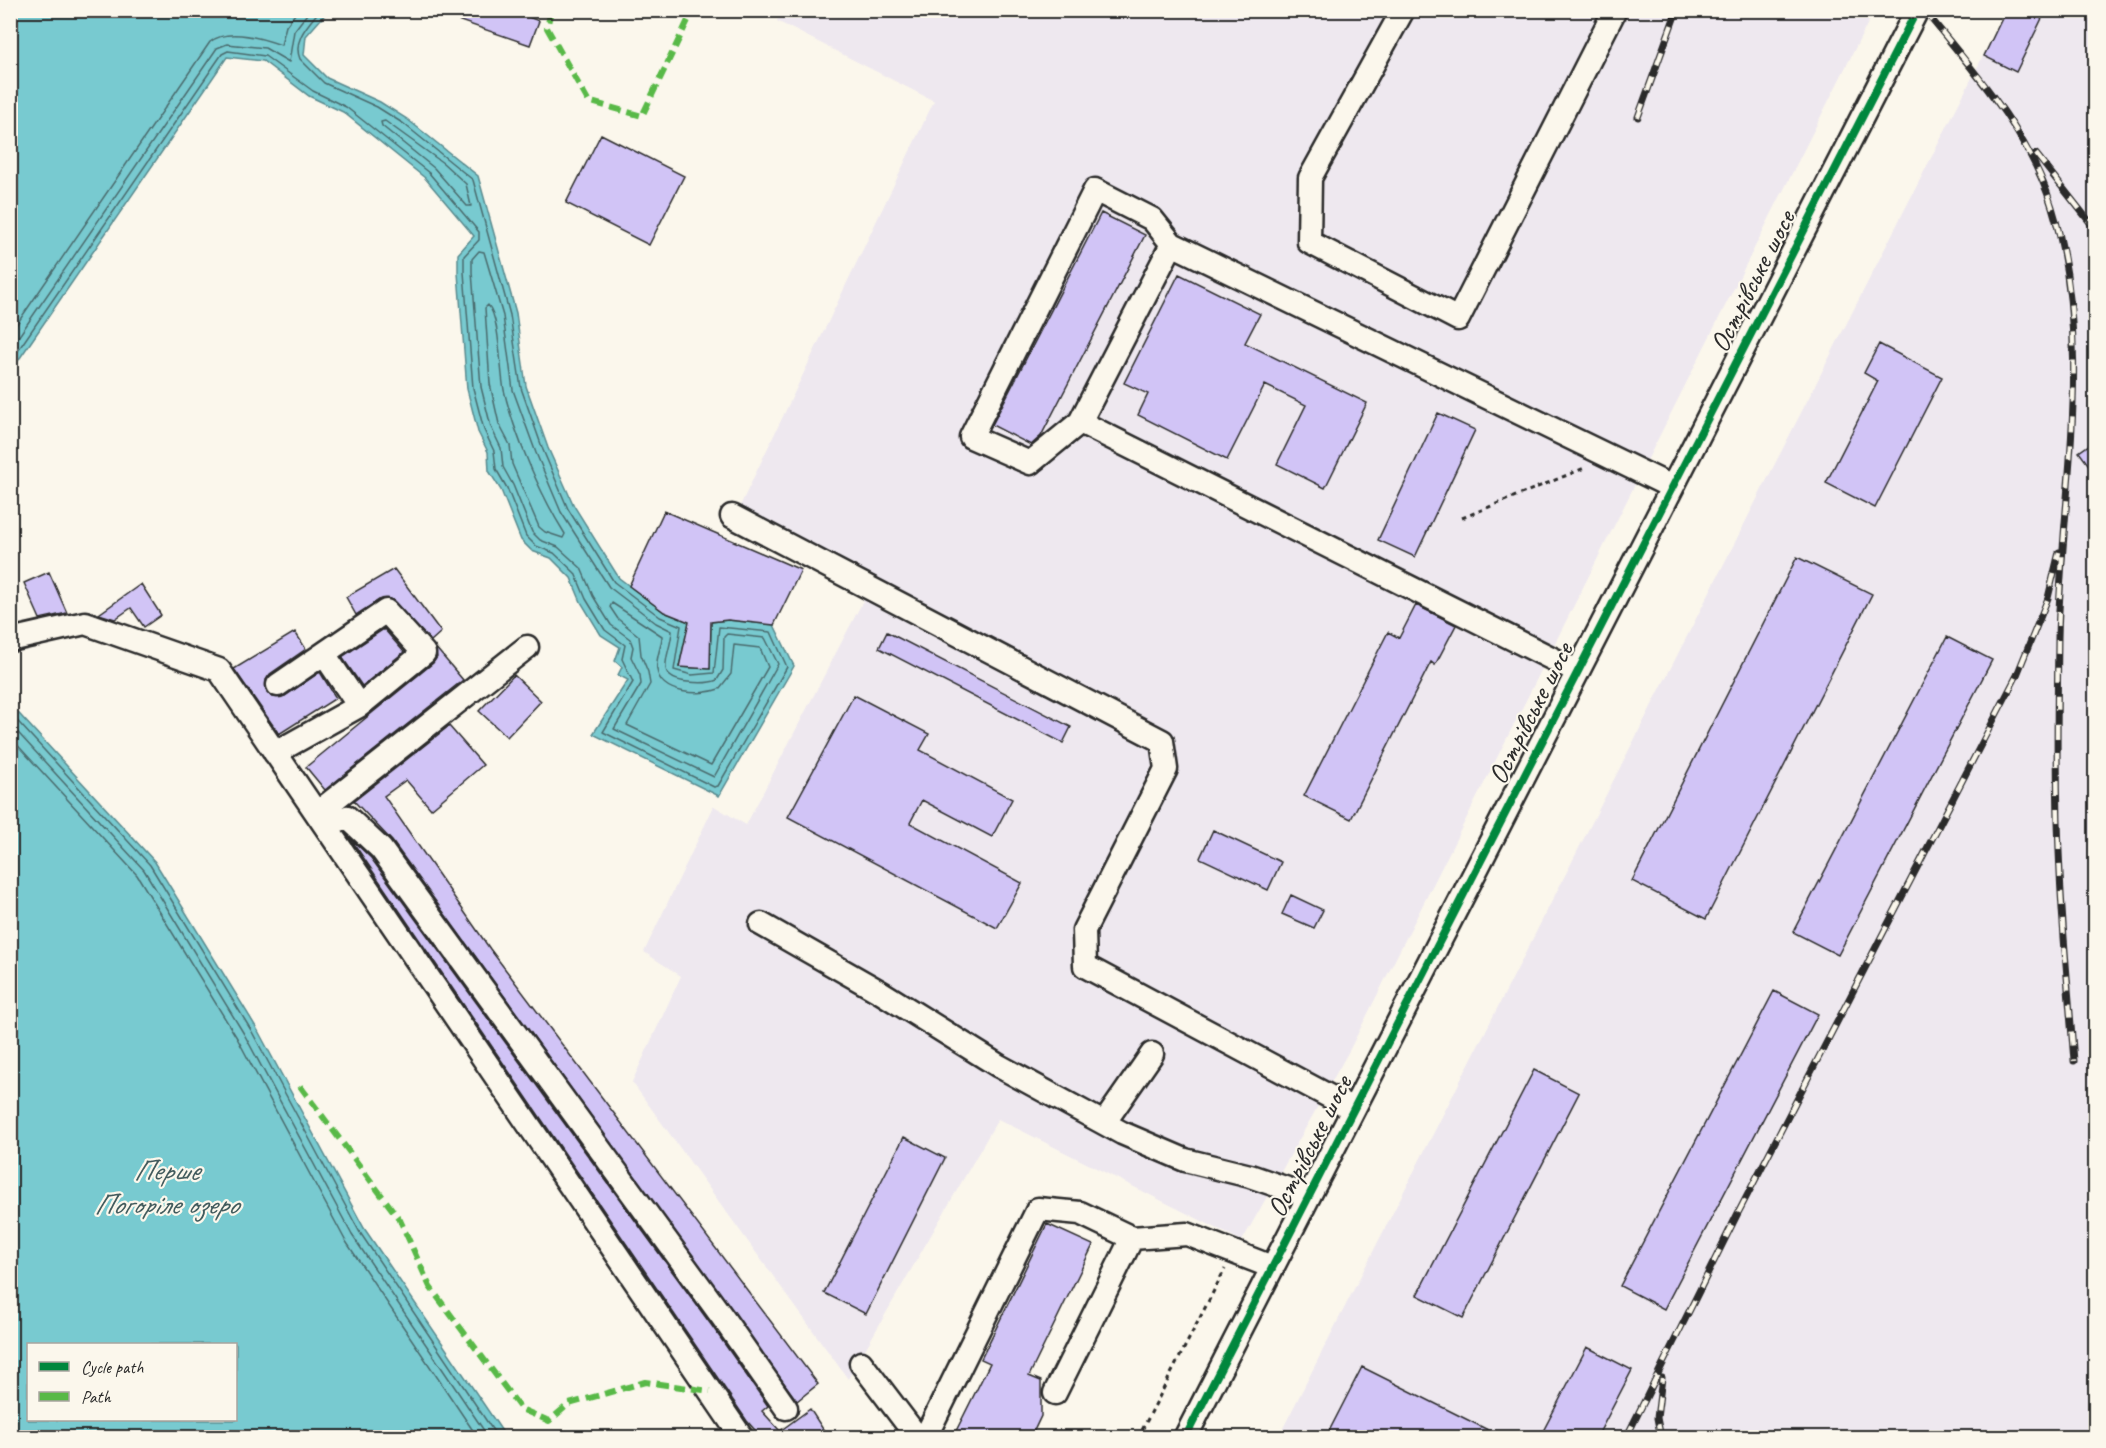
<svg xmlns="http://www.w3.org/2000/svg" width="2106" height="1448" font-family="Caveat,sans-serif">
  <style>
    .built { fill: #eee8ef }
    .water { fill: #78cad0; stroke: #598a8e; stroke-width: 1.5; fill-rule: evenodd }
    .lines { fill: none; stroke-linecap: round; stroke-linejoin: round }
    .shore { stroke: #4a6b6d; stroke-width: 1.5 }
    .building { fill: #d1c4f6; stroke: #2b2b2b; stroke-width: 1.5 }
    .minor-casing { stroke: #2b2b2b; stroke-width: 27 }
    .path { stroke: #2b2b2b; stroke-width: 3; stroke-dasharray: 4.5 4.5; stroke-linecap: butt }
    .minor { stroke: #fbf7ec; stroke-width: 22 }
    .rail-casing { stroke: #2b2b2b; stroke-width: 7 }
    .rail { stroke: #fbf7ec; stroke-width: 4.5; stroke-dasharray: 14; stroke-linecap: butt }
    .quiet { stroke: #58b947; stroke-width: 6; stroke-dasharray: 12 6; stroke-linecap: butt }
    .cycleway-casing { stroke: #fbf7ec; stroke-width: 11 }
    .cycleway { stroke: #00873e; stroke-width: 8 }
    .labels { text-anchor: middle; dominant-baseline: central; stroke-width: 4.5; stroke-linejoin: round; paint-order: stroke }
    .street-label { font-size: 28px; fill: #2b2b2b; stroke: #fbf7ec }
    .water-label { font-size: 30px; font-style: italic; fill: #425b5d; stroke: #fbf7ec }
  </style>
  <rect width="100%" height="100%" fill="#fbf7ec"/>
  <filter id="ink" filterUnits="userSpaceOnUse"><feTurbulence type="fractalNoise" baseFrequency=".0167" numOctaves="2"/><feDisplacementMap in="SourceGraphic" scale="12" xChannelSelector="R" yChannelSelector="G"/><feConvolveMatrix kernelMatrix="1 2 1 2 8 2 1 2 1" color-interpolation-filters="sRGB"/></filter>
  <g filter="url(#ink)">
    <path class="built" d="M782 11H1874L1350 1049 1242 1241 998 1119 848 1379 632 1082 681 976 644 952 714 806 746 825 873 582 740 506 934 101 777 21Z
      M2006 11H2095V1437L1278 1438Z"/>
    <path class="water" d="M11 11H328L306 36 304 55 327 78 380 102 407 119 478 176 516 313 526 386 548 448 574 506 619 578 664 612 689 622 679 667 710 669 711 622 728 620 774 625 794 666 719 796 593 734 628 680 618 675 622 667 615 661 620 647 601 635 581 602 571 578 551 558 532 551 521 540 501 490 489 471 488 452 478 432 467 389 458 273V254L474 236 425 178 343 112 309 96 263 61 227 57 11 371Z
      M10 704 155 862 256 1027 364 1228 506 1437H11ZM28 1344H236V1420H28Z"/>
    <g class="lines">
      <path class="shore" d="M385 121 443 163 466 184 471 206H467L434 168 382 126 381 122Z
        M479 251 484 252 503 316 513 390 536 453 561 512 609 587 656 623 672 631C671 655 651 678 688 682 697 683 708 684 717 680L723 670 724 637 727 634 765 638 778 664 714 777 614 729 641 684 640 675 631 657 633 647 630 639 611 625 593 596 581 568 558 547 540 540 532 532 513 485 503 467 501 448 491 427 481 387 472 272V259Z
        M488 305C500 317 500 371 504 390 514 434 541 496 565 534L563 538 545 532 539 527 512 464 510 445 499 424 490 384 485 308Z
        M10 334 210 42C228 27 262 38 281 45L286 26 298 10
        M10 349 217 48 227 44 265 48 289 62 294 31 310 10
        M10 362 222 54 228 51 265 56 313 91 346 107 429 173 479 232V240L464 256V272L473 388 484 430 494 451 496 469 507 488 526 536 536 546 554 553 575 573 586 599 605 630 625 645 622 659 633 682 603 732 714 787 718 786 787 667 771 632 719 627 714 673 692 675 674 670 681 626 660 617 614 582 568 509 543 450 521 388 510 315 473 180 404 124 377 107 324 83 300 59C292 40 309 24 320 10
        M612 603 662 636C662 647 655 658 657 670 661 695 701 696 719 689L731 674 734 645 760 648 768 667 711 765 627 725 650 684 648 672 641 655 639 636 618 619 610 607Z
        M10 713 150 865 251 1030 359 1231 498 1438
        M10 724 144 870 244 1034 352 1235 489 1438
        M10 737 137 875 237 1038 345 1240 478 1438"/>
    </g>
    <path class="building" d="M437 10H510L539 21 530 45 437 13Z
      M2006 10H2046L2016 72 1984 56Z
      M601 134 684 176 649 245 566 203Z
      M1101 213 1145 235 1041 436 1031 445 992 425Z
      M1179 274 1260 314 1245 343 1367 403 1325 488 1277 464 1306 405 1265 385 1227 460 1138 415 1148 394 1124 383Z
      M1879 344 1942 377 1875 508 1826 483 1878 381 1864 373Z
      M1438 413 1475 430 1415 557 1378 540Z
      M2096 440V475L2079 452Z
      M664 511 801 570 774 625 728 620 711 622 710 669 679 667 689 622 664 612 629 586Z
      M1797 557 1872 594 1706 919 1632 881Z
      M394 569 441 632 431 641 391 599 379 600 356 615 346 597Z
      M49 572 67 613 40 619 24 583Z
      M141 584 161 615 144 627 131 608 115 619 99 614Z
      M1416 605 1456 625 1435 665 1431 662 1351 819 1304 796 1388 632 1399 638Z
      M384 629 404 652 362 686 342 657Z
      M295 632 306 649 270 674 266 680 267 692 273 697 285 696 320 672 336 698 279 734 234 669Z
      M887 632 1071 727 1063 743 879 648Z
      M1947 637 1992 660 1838 955 1793 932Z
      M435 647 463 680 325 790 306 767 433 663 437 657Z
      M514 675 541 701 507 737 479 711Z
      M854 695 929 734 920 750 1012 799 992 837 922 800 910 823 1022 883 997 928 788 817Z
      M449 726 483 765 431 809 406 780 384 796 490 949 818 1384 797 1401 392 841 354 801Z
      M1213 830 1281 862 1268 890 1200 858Z
      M350 838 371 858 712 1326 768 1406 762 1411 780 1431 810 1409 828 1437H761L747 1421Z
      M1291 895 1323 910 1314 928 1282 914Z
      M1774 991 1818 1014 1664 1309 1620 1286Z
      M1534 1070 1579 1093 1463 1318 1417 1295Z
      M904 1137 945 1158 866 1314 824 1293Z
      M1047 1224 1093 1245 1029 1376 1041 1381V1416L1031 1437H953L990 1363 981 1359Z
      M1587 1347 1632 1370 1597 1437H1540Z
      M1362 1367 1502 1437H1326Z"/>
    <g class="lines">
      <defs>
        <path id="minor" d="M1403 10 1310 178 1309 242 1458 319 1615 10
          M1080 422 1030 463 971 437 1095 190 1152 219 1172 244
          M732 516 1162 741 1166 769 1084 930 1085 966 1353 1109
          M10 640 85 623 219 670 742 1438
          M1577 671 1080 422 1172 244 1672 487
          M278 685 386 611 424 653 359 706
          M275 753 359 706 324 654
          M317 813 527 647
          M326 826 347 817 381 849 723 1318 786 1408
          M761 924 882 993 999 1066 1122 1133 1185 1160 1250 1176 1308 1196
          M1104 1123 1152 1054
          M861 1363 918 1438
          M1055 1393 1132 1238
          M925 1438 1038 1209 1080 1213 1132 1238 1187 1234 1272 1267
          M1185 1438 1917 10"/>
      </defs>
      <use href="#minor" class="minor-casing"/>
      <path class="path" d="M1462 518 1587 467
        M1138 1438 1225 1269"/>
      <use href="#minor" class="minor"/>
      <defs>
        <path id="rail" d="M1924 10C1973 70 2029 132 2052 207 2095 348 2061 495 2058 638 2057 716 2056 796 2060 874 2063 937 2069 999 2074 1061
          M1638 117 1677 10
          M2036 154 2096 230
          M1626 1438 1737 1215 2017 675 2048 598 2059 552
          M1661 1438 1657 1418 1662 1378"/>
      </defs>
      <use href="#rail" class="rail-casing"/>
      <use href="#rail" class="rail"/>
      <path class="quiet" d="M551 10 547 28 588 101 642 116 693 10
        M300 1086 400 1220 430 1287 521 1409 549 1421 569 1404 645 1382 710 1391"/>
      <defs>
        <path id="cycleway" d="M1185 1438 1917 10"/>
      </defs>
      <use href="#cycleway" class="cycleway-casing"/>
      <use href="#cycleway" class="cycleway"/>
    </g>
  </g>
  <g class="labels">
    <g class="street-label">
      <text transform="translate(1752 281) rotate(-63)">Острівське шосе</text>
      <text transform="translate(1530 713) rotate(-63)">Острівське шосе</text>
      <text transform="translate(1309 1146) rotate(-63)">Острівське шосе</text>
    </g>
    <g class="water-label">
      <text x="166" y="1170">Перше<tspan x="166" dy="34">Погоріле озеро</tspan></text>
    </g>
  </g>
  <rect width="2106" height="1448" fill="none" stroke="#fbf7ec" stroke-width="36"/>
  <rect x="18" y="18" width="2070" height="1412" fill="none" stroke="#2b2b2b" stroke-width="2" filter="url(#ink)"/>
  <rect x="27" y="1343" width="210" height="78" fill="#fbf7ec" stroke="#a8a59f" stroke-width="1.5"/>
  <rect x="39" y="1362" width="30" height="9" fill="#00873e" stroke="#a8a59f" stroke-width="1.5"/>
  <text x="81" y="1373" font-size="18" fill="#2b2b2b">Cycle path</text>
  <rect x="39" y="1392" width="30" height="9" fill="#58b947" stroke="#a8a59f" stroke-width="1.5"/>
  <text x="81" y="1403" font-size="18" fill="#2b2b2b">Path</text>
</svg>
